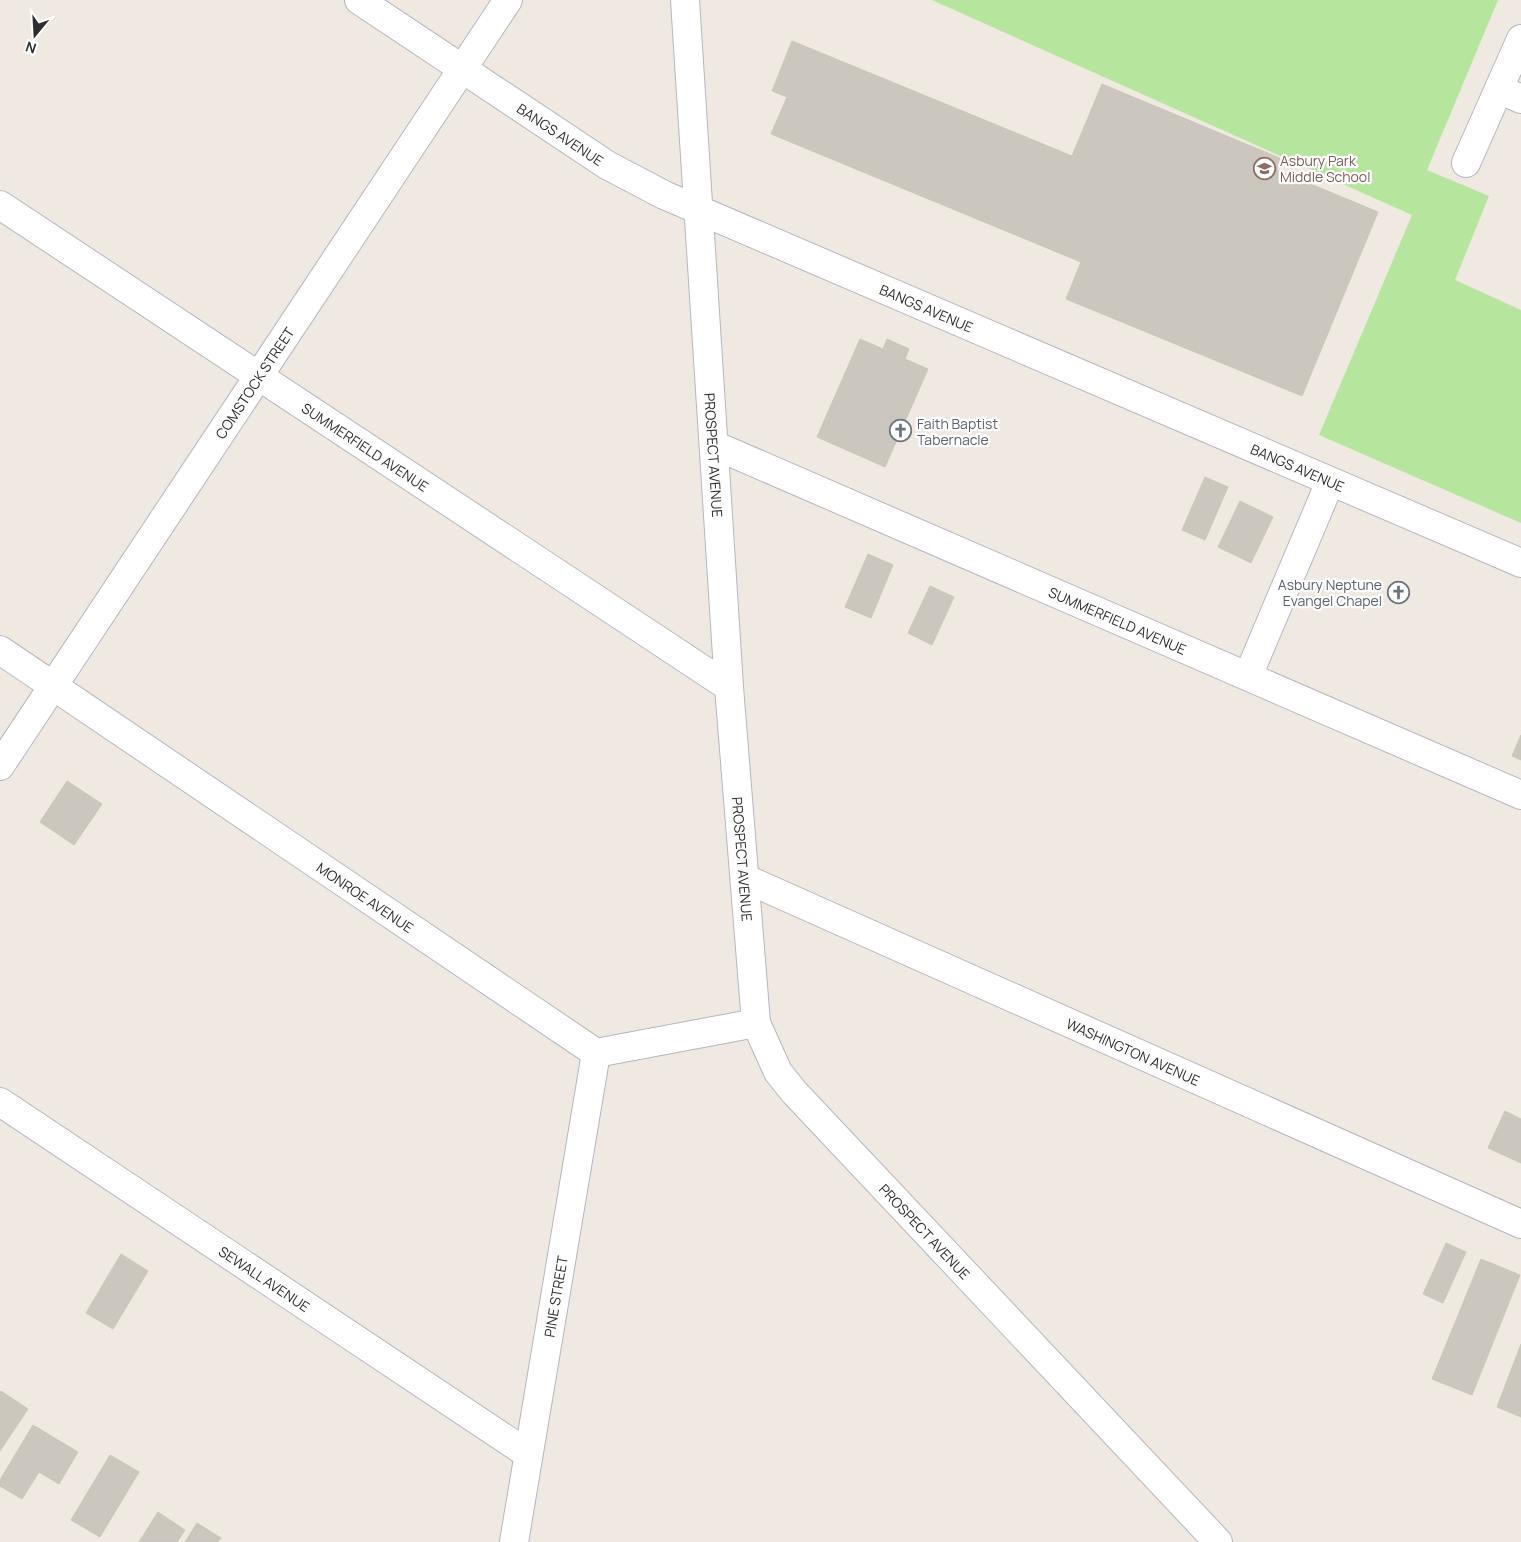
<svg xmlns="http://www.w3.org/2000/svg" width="1521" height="1542" font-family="Manrope,sans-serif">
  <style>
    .green { fill: #b6e59e }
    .building { fill: #cbc7bf; stroke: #cbc5ba }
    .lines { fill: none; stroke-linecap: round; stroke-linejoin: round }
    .street-casing { stroke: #b4b7c1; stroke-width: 30 }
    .secondary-casing { stroke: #b4b7c1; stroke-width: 30 }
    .street { stroke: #fff; stroke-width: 28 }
    .secondary { stroke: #fff; stroke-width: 28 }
    .labels { text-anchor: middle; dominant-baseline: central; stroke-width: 4.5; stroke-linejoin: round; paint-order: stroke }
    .street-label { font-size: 14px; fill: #2e2e2e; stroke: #fff }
    .education-label { font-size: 14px; fill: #785e54; stroke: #fff; text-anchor: start }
    .worship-label { font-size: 14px; fill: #5b616d; stroke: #fff; text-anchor: start }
  </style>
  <rect width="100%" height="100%" fill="#efe9e1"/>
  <path class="green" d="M932 0H1498L1427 170 1489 196 1455 280 1521 310V523L1319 435 1412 215Z"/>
  <path class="building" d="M792 41 1072 156 1102 84 1282 159 1277 170 1378 212 1302 396 1066 299 1081 262 771 134 787 97 772 91Z
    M860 339 883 349 887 339 909 349 905 359 928 369 885 467 817 437Z
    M1205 477 1228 487 1205 540 1182 530Z
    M1240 501 1273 517 1251 563 1218 547Z
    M868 554 893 565 871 618 845 607Z
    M930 586 954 597 932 645 908 633Z
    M1521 735V760L1512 756Z
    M67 781 102 804 74 845 40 822Z
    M1505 1111 1521 1119V1163L1488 1148Z
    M1446 1243 1466 1252 1443 1303 1423 1294Z
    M121 1254 148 1271 113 1329 86 1313Z
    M1481 1259 1520 1275 1472 1395 1432 1379Z
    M1521 1344V1417L1497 1407Z
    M1 1391 28 1409 0 1451V1393Z
    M33 1425 78 1452 59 1484 39 1472 22 1499 0 1486V1480Z
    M110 1455 139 1472 100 1537 71 1520Z
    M158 1512 185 1530 177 1542H139Z
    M197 1523 221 1538 218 1542H185Z"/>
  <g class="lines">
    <defs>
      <g id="street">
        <path id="s1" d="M685 0 729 687 756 1023 778 1072 794 1092 1218 1542"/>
        <path d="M1499 89 1521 99"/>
        <path d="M1466 163 1521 39"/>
        <path id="s2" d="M0 205 729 687"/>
        <path id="s3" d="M714 445 1521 795"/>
        <path id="s4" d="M0 650 596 1053 756 1023"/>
        <path d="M1248 676 1330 482"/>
        <path id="s5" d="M0 766 508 0"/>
        <path id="s6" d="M746 879 1521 1224"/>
        <path id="s7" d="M0 1102 528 1454"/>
        <path id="s8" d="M514 1542 596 1053"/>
      </g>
      <g id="secondary">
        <path id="s9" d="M359 0 607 165 664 195 1521 563"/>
      </g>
    </defs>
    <use href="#street" class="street-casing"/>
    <use href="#secondary" class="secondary-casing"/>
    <use href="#street" class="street"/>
    <use href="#secondary" class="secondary"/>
  </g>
  <defs>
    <symbol id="school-ring" viewBox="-11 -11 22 22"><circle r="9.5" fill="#fff" stroke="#8d6e63" stroke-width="1.5"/><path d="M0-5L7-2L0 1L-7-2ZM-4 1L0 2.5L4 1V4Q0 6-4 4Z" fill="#8d6e63"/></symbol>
    <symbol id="church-ring" viewBox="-11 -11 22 22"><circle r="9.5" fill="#fff" stroke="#6b7280" stroke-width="1.5"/><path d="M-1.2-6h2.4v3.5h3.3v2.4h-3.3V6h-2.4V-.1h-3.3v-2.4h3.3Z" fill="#6b7280"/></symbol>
  </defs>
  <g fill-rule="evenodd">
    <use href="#school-ring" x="1252" y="156" width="25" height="25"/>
    <use href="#church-ring" x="888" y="418" width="25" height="25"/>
    <use href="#church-ring" x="1386" y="580" width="25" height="25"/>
  </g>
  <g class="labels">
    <g class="street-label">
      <text stroke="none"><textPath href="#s9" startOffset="242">BANGS AVENUE</textPath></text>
      <text stroke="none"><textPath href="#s9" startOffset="648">BANGS AVENUE</textPath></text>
      <text stroke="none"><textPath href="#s5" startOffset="460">COMSTOCK STREET</textPath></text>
      <text stroke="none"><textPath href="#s2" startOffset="438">SUMMERFIELD AVENUE</textPath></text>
      <text stroke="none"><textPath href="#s1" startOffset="456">PROSPECT AVENUE</textPath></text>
      <text stroke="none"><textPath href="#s9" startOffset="1052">BANGS AVENUE</textPath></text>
      <text stroke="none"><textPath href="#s3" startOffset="440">SUMMERFIELD AVENUE</textPath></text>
      <text stroke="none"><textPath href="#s1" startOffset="861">PROSPECT AVENUE</textPath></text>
      <text stroke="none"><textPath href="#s4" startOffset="441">MONROE AVENUE</textPath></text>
      <text stroke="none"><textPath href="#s6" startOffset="424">WASHINGTON AVENUE</textPath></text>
      <text stroke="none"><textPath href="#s1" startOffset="1296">PROSPECT AVENUE</textPath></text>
      <text stroke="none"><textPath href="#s7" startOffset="318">SEWALL AVENUE</textPath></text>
      <text stroke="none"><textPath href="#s8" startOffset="249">PINE STREET</textPath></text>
    </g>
    <g class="education-label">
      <text x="1280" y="160">Asbury Park<tspan x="1280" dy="16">Middle School</tspan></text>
    </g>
    <g class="worship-label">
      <text x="917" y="423">Faith Baptist<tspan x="917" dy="16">Tabernacle</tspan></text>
      <text x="1382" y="584" text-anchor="end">Asbury Neptune<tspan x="1382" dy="16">Evangel Chapel</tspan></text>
    </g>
  </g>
  <g transform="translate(35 35) rotate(198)" stroke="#ffffff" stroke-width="4" paint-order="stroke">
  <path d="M0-4L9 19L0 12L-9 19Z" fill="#2e2e2e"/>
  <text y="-8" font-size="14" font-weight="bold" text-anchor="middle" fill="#2e2e2e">N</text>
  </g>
</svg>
